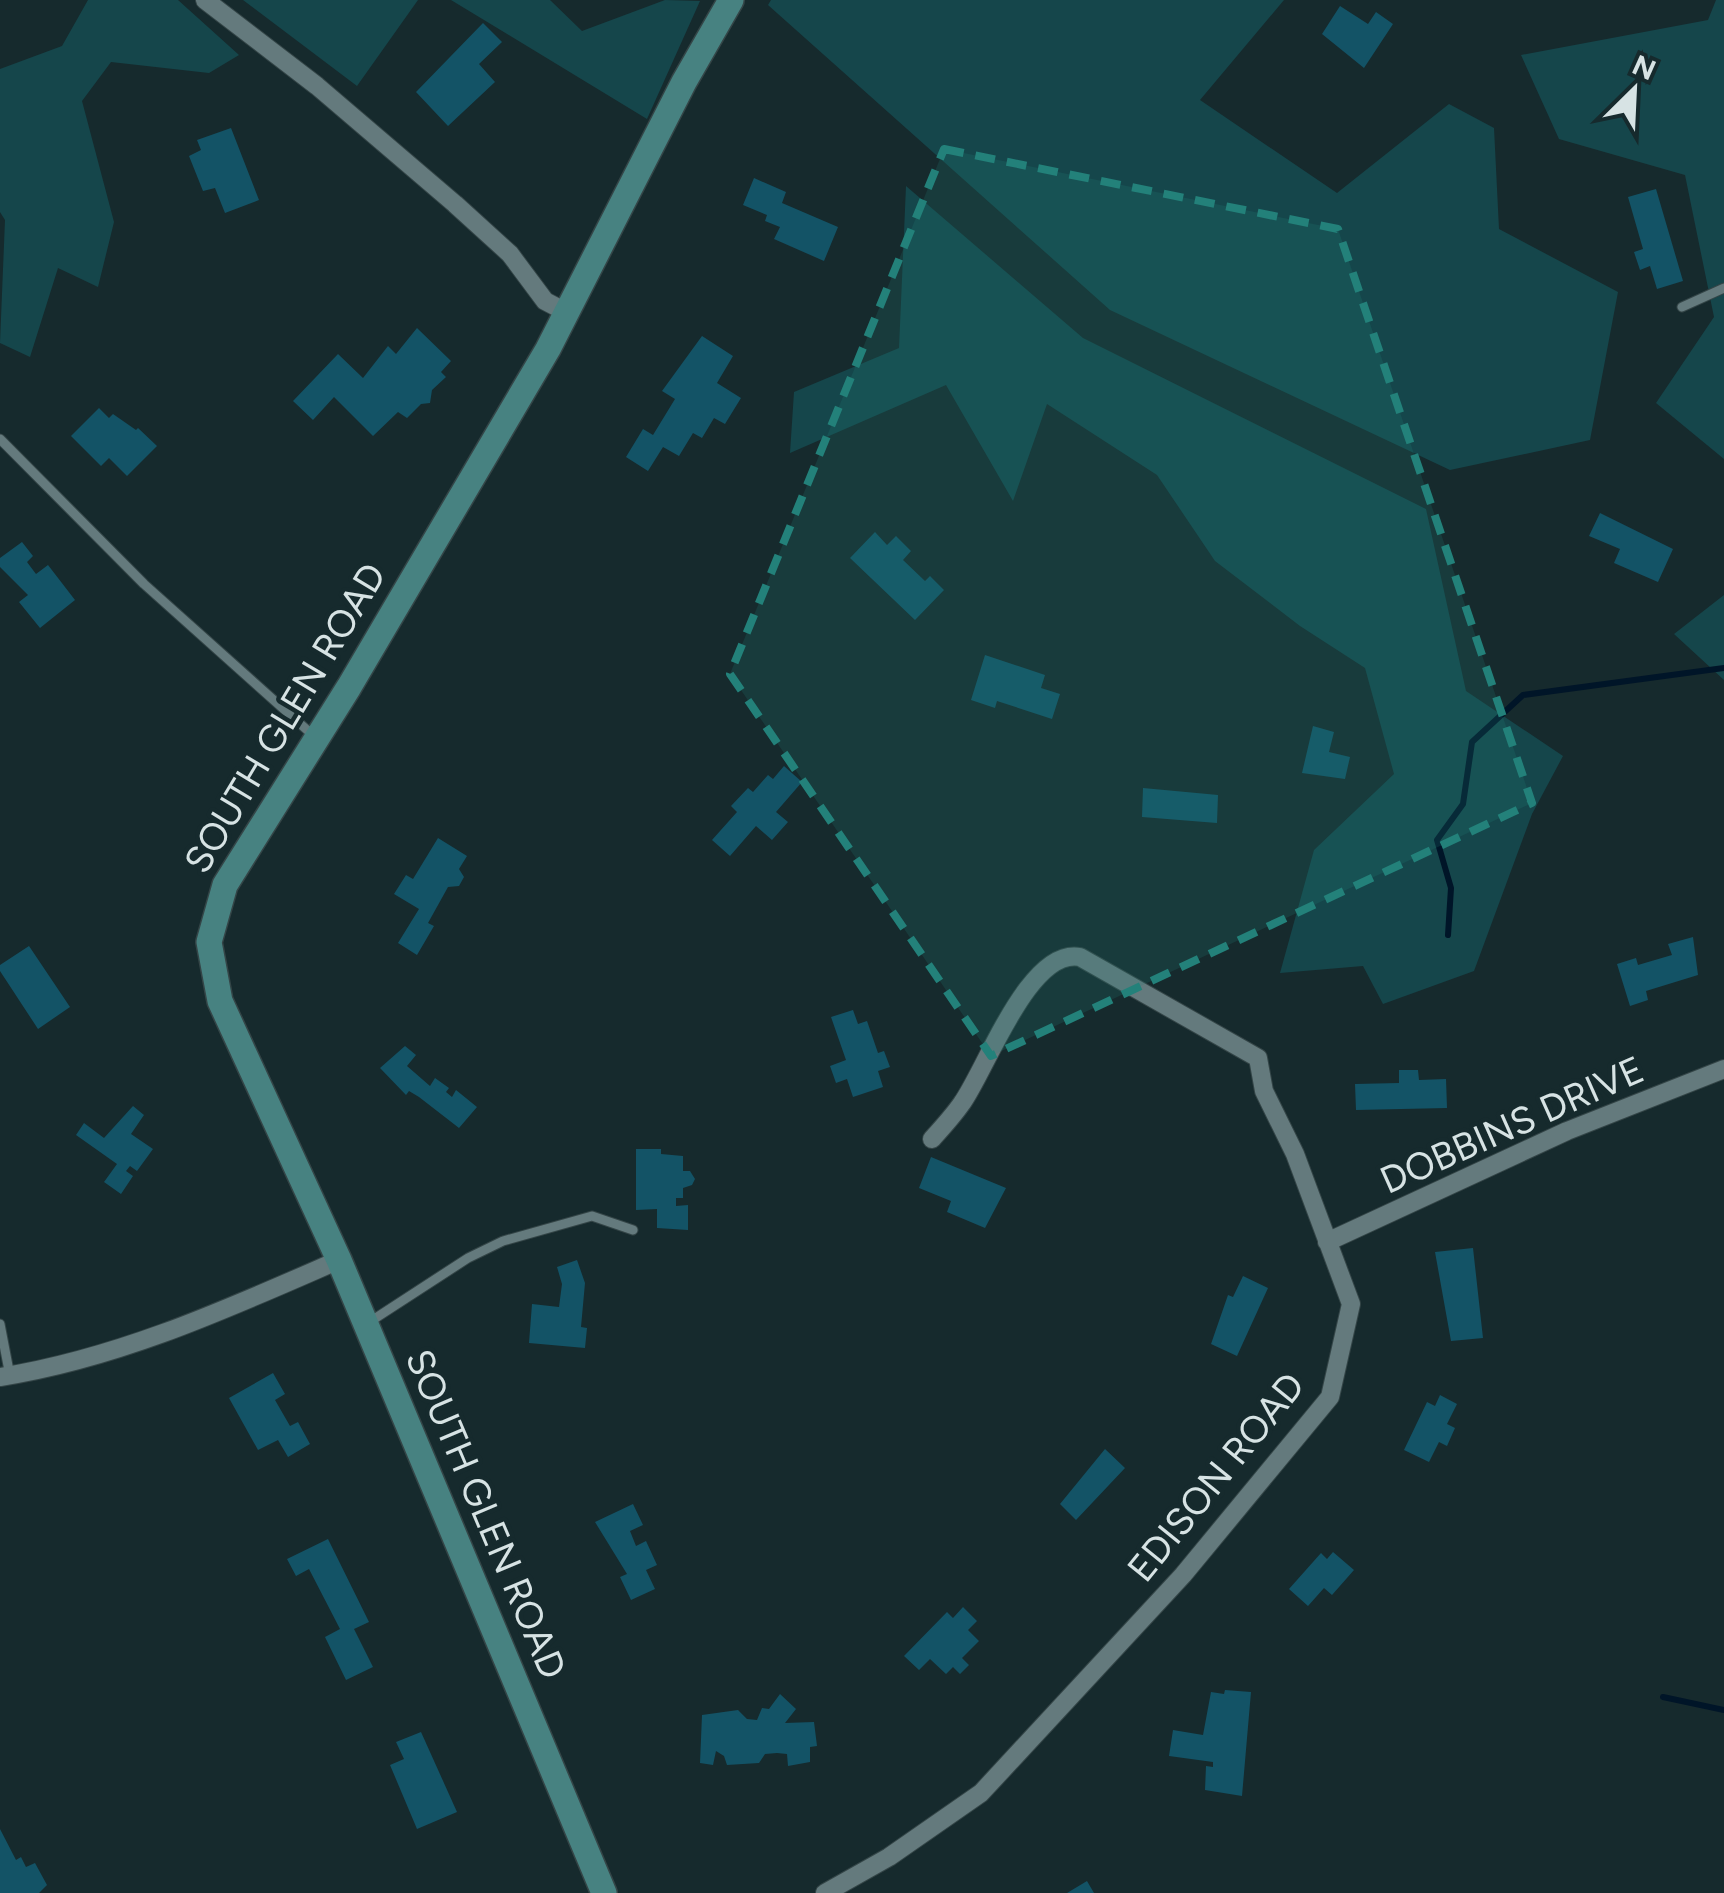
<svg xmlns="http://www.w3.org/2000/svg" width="1724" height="1893" font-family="Figtree,sans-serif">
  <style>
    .green { fill: #15464b }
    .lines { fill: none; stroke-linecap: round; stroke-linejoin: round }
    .stream { stroke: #001528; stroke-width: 6 }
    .building { fill: #135366 }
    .service-casing { stroke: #344547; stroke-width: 11 }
    .minor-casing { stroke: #344547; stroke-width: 20 }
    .secondary-casing { stroke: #344547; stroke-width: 28 }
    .service { stroke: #647a7d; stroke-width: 9 }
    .minor { stroke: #647a7d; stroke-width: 18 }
    .secondary { stroke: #478281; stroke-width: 25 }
    .marked { fill: #23817a; fill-opacity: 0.2; stroke: #23817a; stroke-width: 8; stroke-dasharray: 20 12; stroke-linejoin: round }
    .labels { text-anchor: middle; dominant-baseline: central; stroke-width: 9; stroke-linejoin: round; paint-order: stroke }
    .street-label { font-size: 38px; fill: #d7e3e4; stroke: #162a2d }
  </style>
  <rect width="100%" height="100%" fill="#162a2d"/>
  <path class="green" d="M88 0H178L239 55 209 73 111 62 82 101 114 222 98 287 58 268 30 357 0 343 5 220 0 212V69L62 46Z
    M243 0H418L357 86Z
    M451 0H550L582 31 665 0 700 1 647 119Z
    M771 0H1284L1200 100 1337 193 1449 104 1494 128 1499 229 1618 292 1590 440 1450 470 1110 310 768 5Z
    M1716 0H1724V459L1656 403 1714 317 1685 175 1559 139 1521 55 1708 20Z
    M906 186 1083 338 1426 509 1466 691 1563 756 1532 814 1474 971 1383 1004 1363 966 1280 973 1314 850 1394 774 1365 668 1300 626 1215 561 1157 475 1047 404 1013 501 946 385 790 453 794 392 899 348Z
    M1724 595V680L1674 634Z"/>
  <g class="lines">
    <path class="stream" d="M1448 935 1451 888 1437 840 1463 804 1472 742 1523 695 1724 668
      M1663 1697 1724 1710"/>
  </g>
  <path class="building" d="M1340 6 1368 24 1376 12 1393 24 1364 68 1322 34Z
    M483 23 502 42 479 64 495 82 448 126 416 92Z
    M231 128 259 200 225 213 215 188 203 191 189 156 201 150 197 140Z
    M754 178 786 192 782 203 838 227 824 261 774 239 780 227 765 221 767 215 743 205Z
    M1656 189 1683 281 1657 289 1650 266 1640 270 1634 252 1643 249 1628 197Z
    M417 328 451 361 441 372 446 377 432 390 430 403 421 404 407 418 398 412 373 436 334 397 313 420 293 401 338 354 363 378 388 346 396 354Z
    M702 336 733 356 717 383 741 398 725 424 714 418 702 438 693 433 679 456 663 447 648 471 626 457 643 429 653 435 675 399 662 391Z
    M99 408 109 418 113 414 136 430 138 428 157 446 127 476 109 458 101 466 71 436Z
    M1600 513 1673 549 1658 582 1614 563 1620 549 1589 536Z
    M875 532 887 545 896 536 911 551 903 560 925 581 930 576 944 590 915 620 850 558Z
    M22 542 33 556 27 562 36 574 48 565 75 600 40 628 19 602 28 595 0 567V558Z
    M985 655 1045 675 1041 688 1060 694 1052 719 997 701 995 708 971 700Z
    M1313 726 1334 732 1329 752 1350 757 1345 779 1302 773Z
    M784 766 802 782 776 812 788 822 772 840 756 826 730 856 712 840 737 812 731 806 748 788 753 792 768 775 773 779Z
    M1143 788 1218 795 1217 823 1142 817Z
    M438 838 467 856 459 869 464 877 459 886 448 887 428 923 434 926 417 955 398 943 419 909 394 894 406 875 413 879Z
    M1693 937 1698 975 1646 991 1648 1000 1630 1006 1617 964 1636 958 1638 965 1672 955 1668 944Z
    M29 946 70 1007 38 1029 0 971V965Z
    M853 1010 858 1024 867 1021 878 1053 884 1051 890 1067 878 1071 883 1087 853 1097 847 1079 836 1083 830 1066 846 1060 831 1017Z
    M405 1046 416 1055 407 1066 430 1086 435 1078 449 1088 446 1092 452 1097 456 1090 477 1107 459 1128 419 1097 409 1091 406 1095 380 1068Z
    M1399 1070H1418L1419 1080 1446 1079 1447 1108 1356 1110 1355 1084 1399 1083Z
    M133 1106 144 1115 131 1134 153 1149 137 1171 130 1166 126 1171 133 1176 121 1194 104 1182 117 1164 76 1135 84 1123 104 1138Z
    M636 1149H661V1154L683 1156V1171H690L695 1179 692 1185 683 1188V1198H676V1206L688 1205V1230L657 1228V1209L636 1210Z
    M931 1157 1006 1188 985 1228 947 1212 951 1201 919 1188Z
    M1473 1248 1483 1338 1451 1341 1435 1252Z
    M577 1260 585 1283 581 1327 587 1328 585 1348 529 1343 532 1304 559 1307 562 1284 557 1267Z
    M1243 1276 1268 1288 1237 1356 1211 1344 1228 1295 1233 1297Z
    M273 1373 285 1394 275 1400 290 1426 298 1422 310 1444 288 1457 278 1440 258 1450 229 1398Z
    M1440 1395 1457 1404 1447 1424 1455 1428 1447 1446 1439 1442 1429 1462 1404 1450 1427 1402 1435 1406Z
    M1105 1449 1125 1468 1076 1520 1060 1504Z
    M633 1504 643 1525 630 1531 636 1546 646 1541 657 1565 646 1570 655 1589 631 1600 620 1577 627 1574 595 1522Z
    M328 1539 369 1622 354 1629 373 1667 346 1680 325 1637 340 1629 309 1569 296 1576 287 1559Z
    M1333 1552 1354 1570 1332 1595 1324 1588 1308 1606 1289 1589 1321 1553 1327 1559Z
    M963 1607 977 1621 968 1630 979 1641 962 1658 969 1665 960 1674 953 1667 946 1674 930 1659 919 1670 904 1656 947 1612 953 1618Z
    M1225 1690 1251 1692 1242 1796 1205 1790 1206 1766 1213 1767V1762L1169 1756 1173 1730 1203 1735 1211 1692 1224 1694Z
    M780 1694 796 1709 785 1723 814 1722 817 1746 810 1747V1762L788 1766 787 1754 777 1753 765 1754 759 1763 727 1765 724 1756 716 1751 713 1765 700 1763 702 1715 738 1710 747 1719 757 1720 762 1708 769 1709Z
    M421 1732 457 1812 417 1829 390 1765 404 1759 396 1742Z
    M0 1829 16 1860 21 1857 26 1867 35 1863 47 1885 39 1893H0Z
    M1087 1881 1094 1893H1067Z"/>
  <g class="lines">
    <defs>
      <path id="service" d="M1682 307 1724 288
        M0 439 144 584 315 737
        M368 1323 468 1258 503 1241 592 1216 633 1230
        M0 1324 10 1376"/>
      <path id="minor" d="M205 0 317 86 455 204 510 254 545 301 566 312
        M1327 1242 1567 1131 1724 1069
        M0 1377C120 1358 229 1308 339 1260
        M825 1893 889 1857 981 1793 1183 1575 1330 1397 1351 1304 1295 1154 1264 1091 1258 1058 1080 957C1029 947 986 1070 962 1103 953 1116 942 1128 932 1139"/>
      <path id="secondary" d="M604 1893 339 1260 220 1001 209 942 225 885 349 687 548 349 684 82 731 0"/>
    </defs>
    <use href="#service" class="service-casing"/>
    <use href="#minor" class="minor-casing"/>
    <use href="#secondary" class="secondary-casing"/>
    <use href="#service" class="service"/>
    <use href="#minor" class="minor"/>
    <use href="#secondary" class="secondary"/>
  </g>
  <path class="marked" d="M944 149 1338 229 1532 803 991 1056 730 674Z"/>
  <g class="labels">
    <g class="street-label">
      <text transform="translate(285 718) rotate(-59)">SOUTH GLEN ROAD</text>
      <text transform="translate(1512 1125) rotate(-24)">DOBBINS DRIVE</text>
      <text transform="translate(1216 1477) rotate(-51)">EDISON ROAD</text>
      <text transform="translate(486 1514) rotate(67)">SOUTH GLEN ROAD</text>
    </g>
  </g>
  <g transform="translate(1634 90) rotate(24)" stroke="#162a2d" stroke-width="8" paint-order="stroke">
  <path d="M0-8L18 38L0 25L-18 38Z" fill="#d7e3e4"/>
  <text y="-15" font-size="28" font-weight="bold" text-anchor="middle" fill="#d7e3e4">N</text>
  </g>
</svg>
